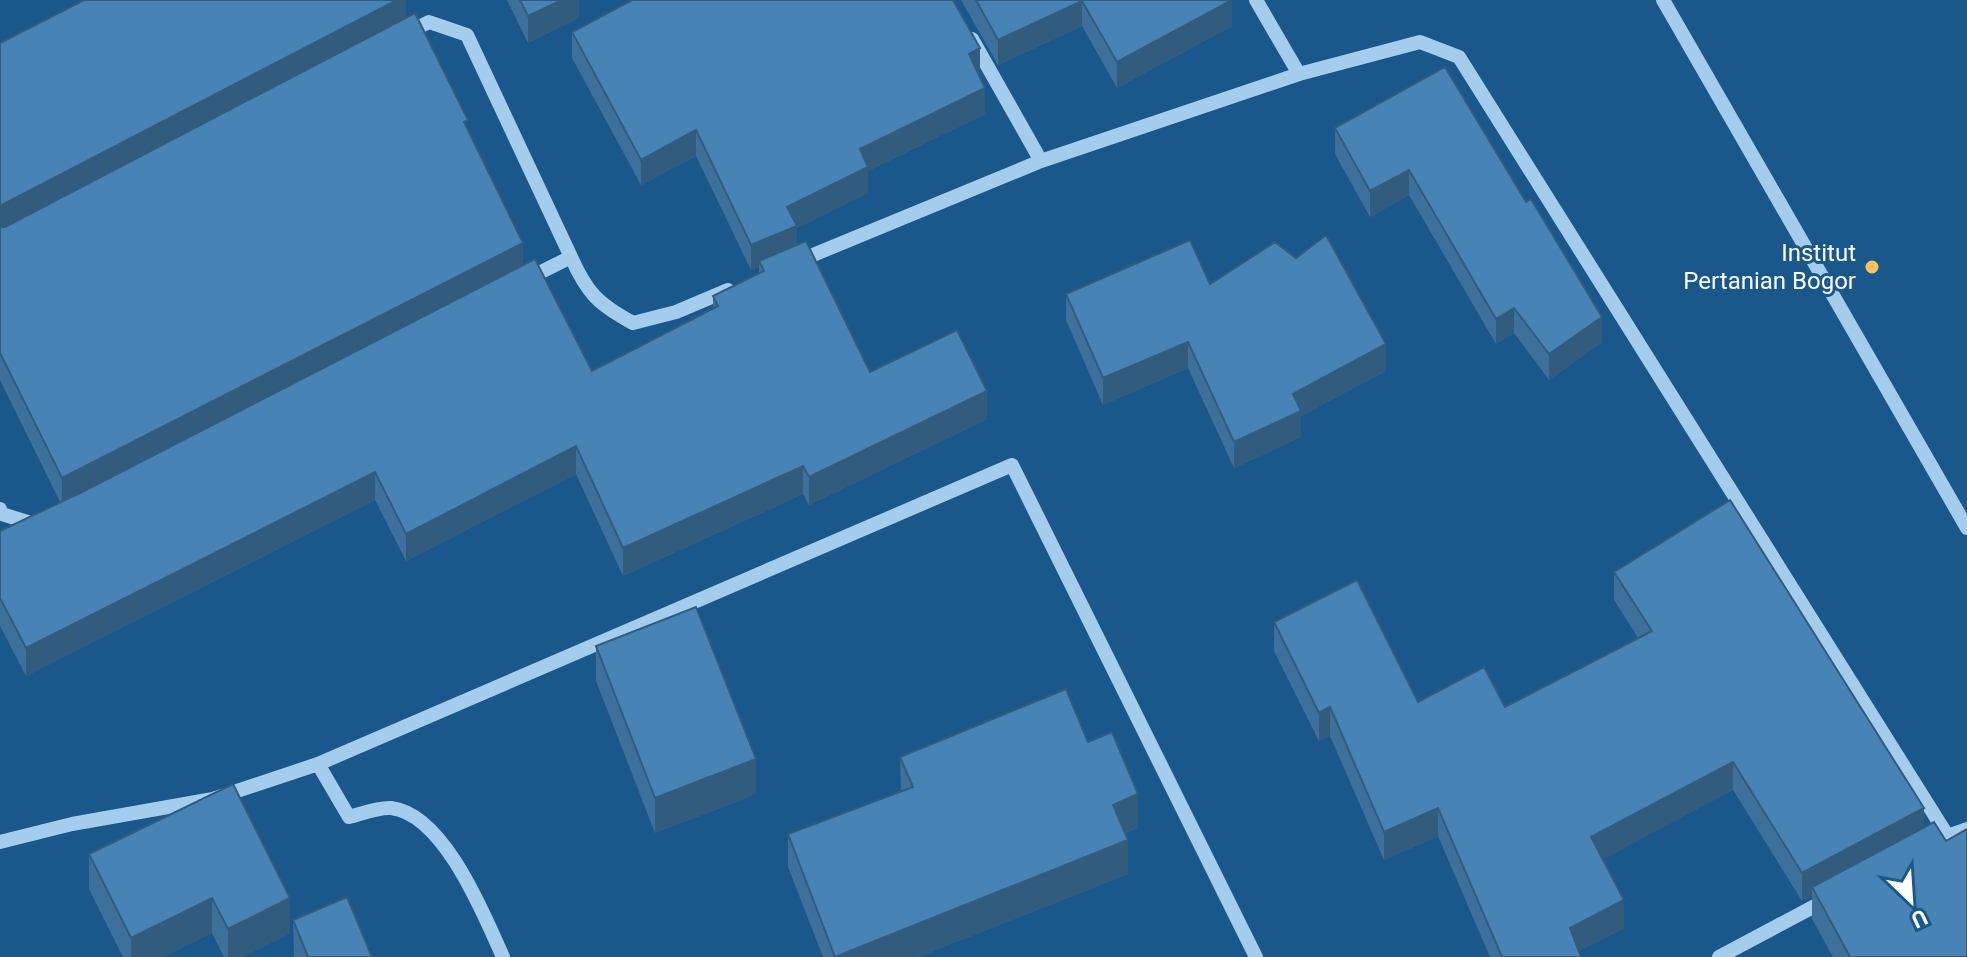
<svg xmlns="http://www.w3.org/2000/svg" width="1967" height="957" font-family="Roboto,sans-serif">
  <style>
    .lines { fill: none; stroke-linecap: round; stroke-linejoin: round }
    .minor { stroke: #a4cded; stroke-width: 14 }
    .wall { fill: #3d719b }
    .shaded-wall { fill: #325c7e }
    .building { fill: #4783b4; stroke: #325c7e; stroke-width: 2 }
    .poi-dot { fill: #ffc061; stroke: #1a578a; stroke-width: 3 }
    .labels { text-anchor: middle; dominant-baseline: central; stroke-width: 6; stroke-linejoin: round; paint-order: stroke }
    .poi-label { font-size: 24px; fill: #fff; stroke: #1a578a; text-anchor: end }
  </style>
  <rect width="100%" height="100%" fill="#1a578a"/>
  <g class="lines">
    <path class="minor" d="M1256 0 1299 74
      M1663 0 1967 528
      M405 34 429 22 467 35 571 257
      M972 39 1041 161
      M796 262 1041 161 1299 74 1420 42 1459 57 1947 835
      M527 279 571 257C587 293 598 304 633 323L676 312 728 290
      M0 509 2 514 37 525
      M318 764 349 817C361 814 378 807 391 808 444 814 484 915 503 957
      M1941 838 1967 829
      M0 842 72 824 213 799 318 764 1012 465 1256 957
      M1719 957 1828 899"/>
  </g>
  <path class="wall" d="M406 0V18L468 130 523 265 592 371 713 309V296L759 273V267L751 270 696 156 641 185 572 58V32L980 74 979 75 985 114 868 171V193L797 228V245L870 372 987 419 809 505 803 494 623 576 576 474 406 561 375 500 26 676 0 626V531L60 502 0 380V43Z
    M507 0H579V18L528 43Z
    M961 0H1232V26L1117 88 1082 26 998 65Z
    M1445 67 1602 342 1549 380 1514 333 1496 344 1409 195 1370 217 1335 154V128Z
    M1210 284 1386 371 1301 416V437L1234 468 1188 368 1103 405 1066 320V294Z
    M1614 572 1924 828 1967 957H1833L1812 919V896L1802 901 1733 790 1602 859 1624 928 1579 951 1581 957H1490L1438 836 1384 860 1330 736 1319 741 1274 651V622L1418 702 1505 707 1638 638 1614 600Z
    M596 646 756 794 655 833 596 681Z
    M1088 742 1138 828 1125 833 1128 874 918 957H823L788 867V834L901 792 900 757Z
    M233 784 290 933 242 957H224L212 933 163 957H123L89 889V854Z
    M293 920 372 957H294Z"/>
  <path class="shaded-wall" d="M397 0H406V23L0 234V206Z
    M562 0H579V18L528 43V16Z
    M1232 0V26L1117 88V62Z
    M1082 1V26L998 65V40Z
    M980 48V74L969 79V54Z
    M985 88V114L868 171V193L797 228V251L759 261V267L751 270V245L787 207 860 149Z
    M696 130V156L641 185V160Z
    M1409 170V195L1370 217V191Z
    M523 243V270L62 506V478Z
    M1514 308V333L1496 344V319Z
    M1602 317V342L1549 380V354Z
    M1188 342V368L1103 405V378Z
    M1386 344V371L1301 416V437L1234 468V442L1293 394Z
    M987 391V419L809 505V477Z
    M576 446V474L406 561V534Z
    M803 466V494L623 576V548Z
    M375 472V500L26 676V648Z
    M1330 707V736L1319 741V713Z
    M756 759V794L655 833V798Z
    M1733 762V790L1591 866V837Z
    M1138 794V828L1113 838V805Z
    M1438 808V836L1384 860V832Z
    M1924 808V836L1812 887V896L1802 901V873Z
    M1128 840V874L918 957H835Z
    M212 898V933L163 957H131V938Z
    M290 898V933L242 957H228V929Z
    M1624 900V928L1570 956V928Z"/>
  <path class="building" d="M84 0H397L0 206V43Z
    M520 0H562L528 16Z
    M632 0H953L980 48 969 54 985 88 860 149 868 167 787 207 797 226 751 245 696 130 641 160 572 32Z
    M976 0H1232L1117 62 1082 1 998 40Z
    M415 13 468 120 464 122 523 243 62 478 0 353V227H5Z
    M1445 67 1526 202 1531 199 1602 317 1549 354 1514 308 1496 319 1409 170 1370 191 1335 128Z
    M1326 235 1386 344 1293 394 1301 411 1234 442 1188 342 1103 378 1066 294 1190 240 1210 284 1275 242 1296 258Z
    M806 241 870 372 957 330 987 391 809 477 803 466 623 548 576 446 406 534 375 472 26 648 0 598V531L82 492 535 259 592 371 718 306 713 296 764 271 759 261Z
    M1730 500 1924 808 1802 873 1733 762 1591 837 1624 900 1570 928 1581 957H1502L1438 808 1384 832 1330 707 1319 713 1274 622 1357 580 1418 702 1484 667 1505 707 1652 631 1614 572Z
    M696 607 756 759 655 798 596 646Z
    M1066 689 1088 742 1112 732 1138 794 1113 805 1128 840 835 957 788 834 913 787 900 757Z
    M233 784 290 898 228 929 212 898 131 938 89 854Z
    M1934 822 1946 841 1967 829V957H1850L1812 887Z
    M347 897 372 957H308L293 920Z"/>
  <circle class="poi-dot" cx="1872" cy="267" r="8"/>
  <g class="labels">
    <g class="poi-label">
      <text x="1856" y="253">Institut<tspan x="1856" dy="28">Pertanian Bogor</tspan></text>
    </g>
  </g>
  <g transform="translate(1911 901) rotate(155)" stroke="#1a578a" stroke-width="6" paint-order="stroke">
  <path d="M0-6L14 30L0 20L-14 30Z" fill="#ffffff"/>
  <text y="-12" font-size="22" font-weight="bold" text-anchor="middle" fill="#ffffff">U</text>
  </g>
</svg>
